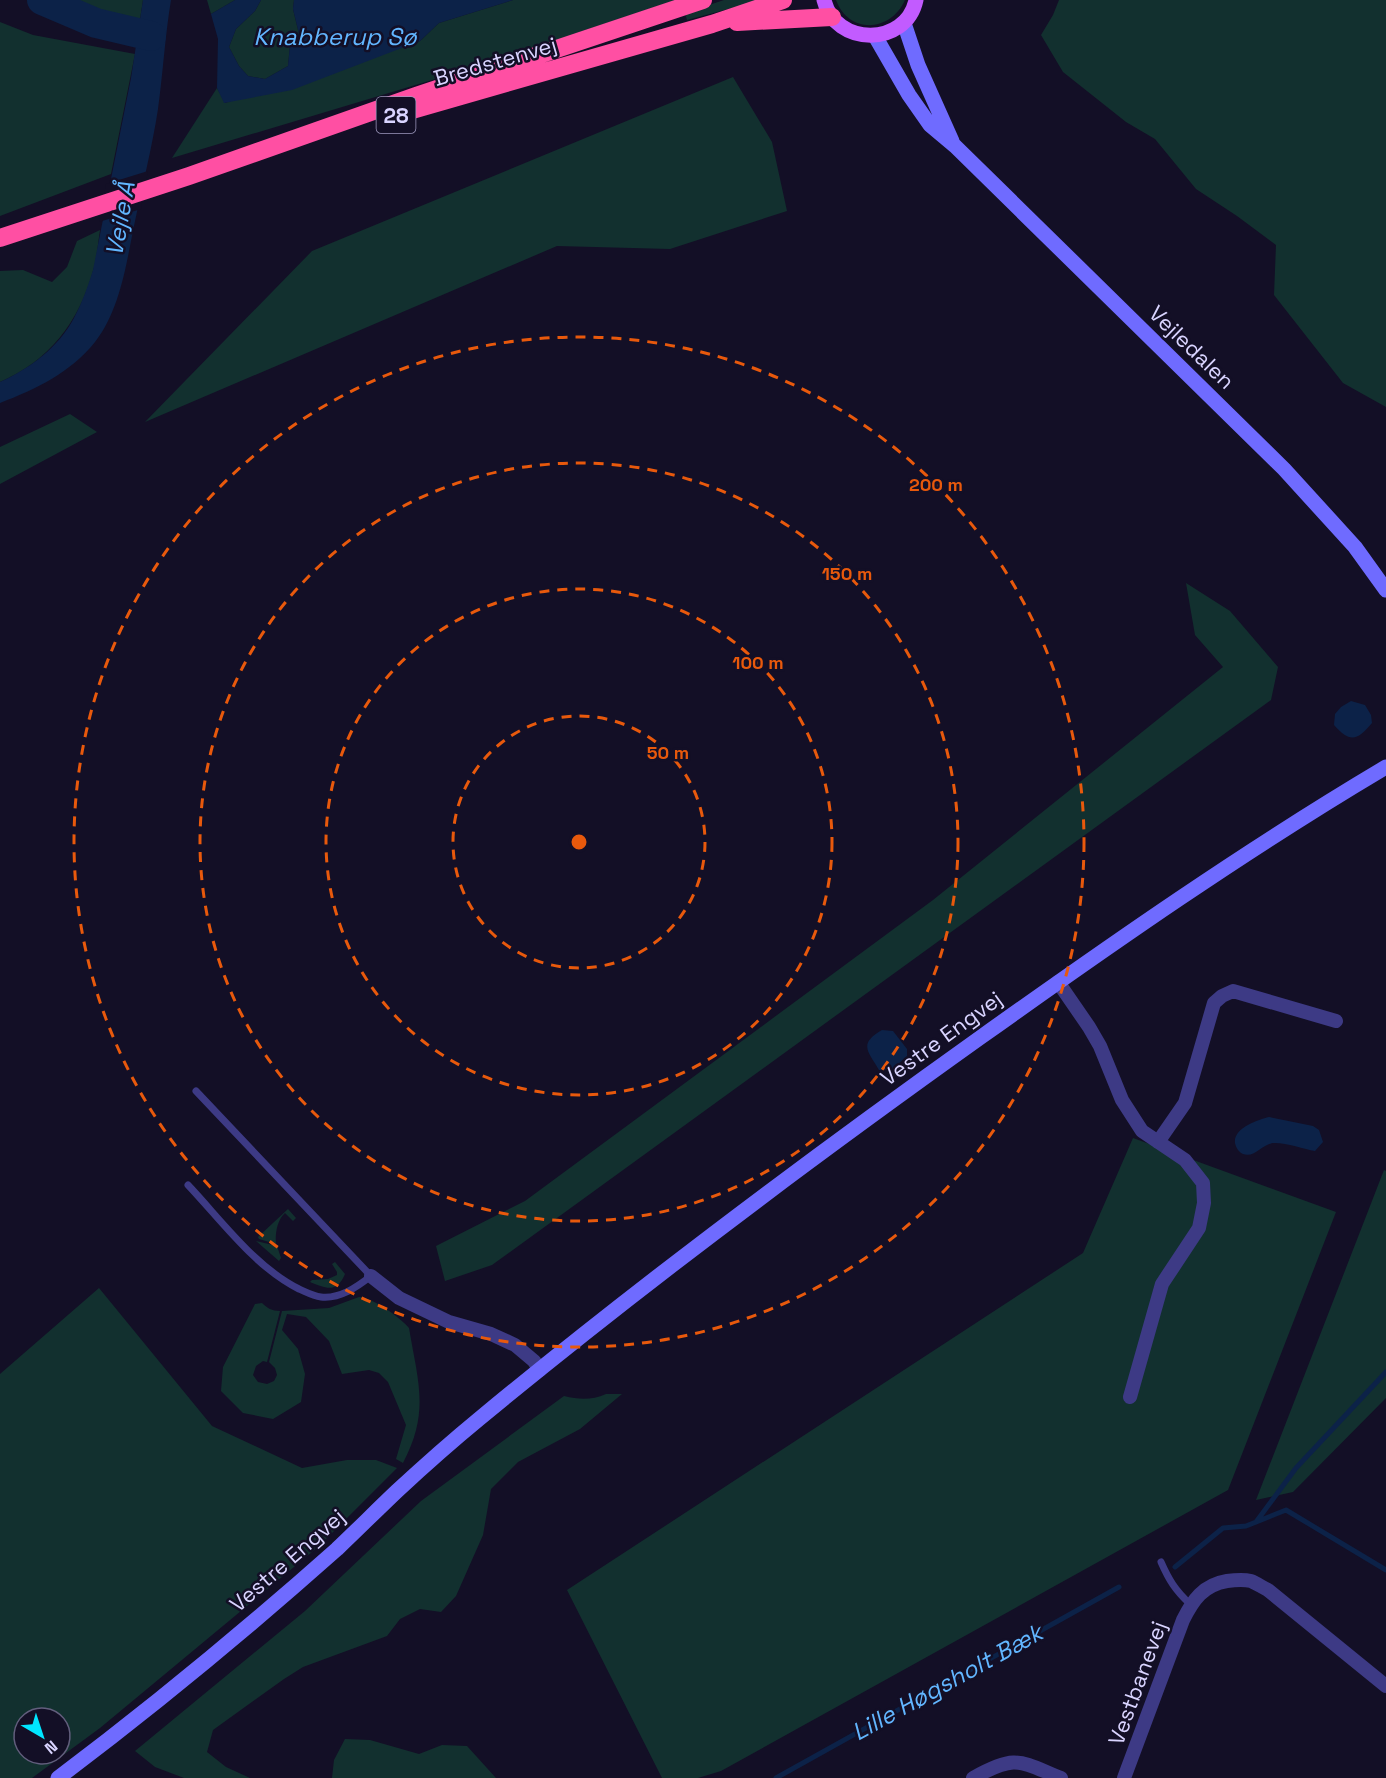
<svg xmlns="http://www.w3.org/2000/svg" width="1386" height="1778" font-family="'Space Grotesk',sans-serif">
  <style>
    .green { fill: #12302f; fill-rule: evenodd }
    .water { fill: #0c2248 }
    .pier { fill: #130f26 }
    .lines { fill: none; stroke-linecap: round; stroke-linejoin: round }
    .stream { stroke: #0c2248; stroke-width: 5 }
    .river { stroke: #0c2248; stroke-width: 30 }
    .lane { stroke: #3d3a85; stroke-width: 7 }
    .street { stroke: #3d3a85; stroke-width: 14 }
    .secondary { stroke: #6f6bff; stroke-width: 15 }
    .primary { stroke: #c25bff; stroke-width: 15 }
    .highway { stroke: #ff4fa3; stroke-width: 18 }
    .ring { fill: none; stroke: #e8590c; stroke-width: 3; stroke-dasharray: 10 8 }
    .labels { text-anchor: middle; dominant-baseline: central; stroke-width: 5; stroke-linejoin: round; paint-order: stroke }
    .shield { fill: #130f26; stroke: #9e99be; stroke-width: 1.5 }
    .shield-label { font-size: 21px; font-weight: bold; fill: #d9d4ff }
    .street-label { font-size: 22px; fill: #d9d4ff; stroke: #130f26 }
    .water-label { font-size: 24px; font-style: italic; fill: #62b6ff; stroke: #130f26 }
    .centre { fill: #e8590c; stroke: #130f26; stroke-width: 3 }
    .ring-label { font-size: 18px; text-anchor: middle; font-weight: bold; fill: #e8590c; stroke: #130f26; stroke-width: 5; stroke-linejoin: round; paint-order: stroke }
  </style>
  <rect width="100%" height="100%" fill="#130f26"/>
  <path class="green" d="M58 0H143L138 33 66 3Z
    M207 0H235L211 14Z
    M261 0H294L293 9 300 38 290 46 288 66 265 79 248 76 239 66 229 47 236 29 255 11Z
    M513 0H676L472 68 172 158 217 88 225 103 420 41 439 23Z
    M724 0H762L687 20 685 13Z
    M836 0H905C891 32 849 35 836 0Z
    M1059 0H1386V407L1343 383 1274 295 1276 245 1237 216 1196 189 1155 139 1126 122 1063 72 1041 35 1053 15Z
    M0 22 33 35 135 54 111 174 0 216Z
    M733 77 772 142 787 211 670 249 557 246 145 422 312 251Z
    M100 230C98 243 97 258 93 271 79 322 49 361 0 382V271L23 270 52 282 67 267 77 241Z
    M70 414 97 432 0 484V447Z
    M1186 583 1230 611 1278 667 1271 700 492 1265 445 1281 436 1246 525 1201 933 900 1223 667 1195 635Z
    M1133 1138 1336 1212 1228 1490 721 1771 698 1778H662L567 1590 1083 1253Z
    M1384 1170 1386 1171V1398L1293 1492 1256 1500Z
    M288 1209 296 1218 293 1221 285 1213C277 1220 275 1234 276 1244L259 1239 258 1237Z
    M256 1241 277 1246 281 1258 279 1261Z
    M335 1262 345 1274C337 1293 327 1289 310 1282L312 1280 328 1279 337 1275V1272L332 1264Z
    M99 1288 212 1426 302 1468 347 1460H376L397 1468 318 1547 100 1728 32 1778H0V1374ZM24 1718H60V1754H24Z
    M359 1297C372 1297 401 1318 409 1328 418 1382 430 1412 403 1463L396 1459 406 1425 388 1382 379 1373 369 1370 342 1374 329 1341 306 1317 287 1314 282 1330 298 1349 305 1374 301 1402 273 1419 243 1413 221 1391 223 1367 255 1304 262 1303C267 1308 272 1311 280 1311L267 1362 263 1361 256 1366 253 1375 258 1382 267 1384 274 1381 277 1375 275 1368 269 1362 282 1311 329 1308Z
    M606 1394H622L580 1429 518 1462 491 1489 483 1535 456 1596 441 1612 420 1609 400 1619 387 1636 303 1667 284 1679 213 1730 207 1752 226 1767 250 1778H184L155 1767 135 1751 305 1611 421 1501 564 1396C580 1400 592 1400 606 1394Z
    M345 1739 370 1740 419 1754 442 1745 467 1746 496 1778H332L334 1760Z"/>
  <path class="water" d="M143 0H171C165 36 163 73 158 109 152 148 142 187 134 226 126 265 120 310 95 342 70 373 36 389 0 403V382C29 369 59 347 74 318 82 303 88 286 93 270L131 78Z
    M235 0H261L255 11 236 29 229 47 239 66 248 76 265 79 288 66 290 45 300 38 293 9 294 0H513L439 23 420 41 292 90 224 103 217 88 218 39 211 14Z
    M1351 701 1365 705 1371 715 1372 723C1357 741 1350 743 1334 725L1335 714 1341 707Z
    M882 1030 893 1031 907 1049V1056L892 1070H879C868 1051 858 1044 882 1030Z
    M1269 1117 1313 1126 1319 1130 1323 1142 1315 1151C1304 1149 1284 1142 1273 1143 1262 1144 1255 1158 1243 1154 1239 1152 1236 1148 1235 1143 1233 1128 1258 1120 1269 1117Z"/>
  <path class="pier" d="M148 171 141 209 99 222 106 184Z"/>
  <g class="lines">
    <path class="stream" d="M1256 1522 1296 1468 1386 1372
      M1175 1567 1223 1528 1246 1526 1286 1510 1386 1570
      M776 1778 1119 1587"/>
    <path class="river" d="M42 0 96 23 151 36"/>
    <path class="lane" d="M188 1185C222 1221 255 1267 299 1289 306 1292 313 1296 321 1297 340 1299 357 1287 371 1276L196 1091
      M1161 1562C1169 1580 1175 1590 1190 1604"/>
    <path class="street" d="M1058 982 1089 1027 1100 1046 1122 1100 1142 1131 1185 1160 1203 1183 1204 1203 1199 1228 1162 1284 1130 1397
      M1158 1142 1185 1103 1214 1003 1222 996 1233 991 1336 1021
      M371 1276 399 1298 449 1322 491 1334 515 1345 534 1361 540 1370
      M973 1778C1016 1754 1019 1761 1061 1778
      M1124 1778 1183 1620C1193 1600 1203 1585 1227 1581 1234 1580 1243 1579 1251 1581 1256 1583 1262 1587 1268 1590L1386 1686"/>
    <path class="secondary" d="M904 23 918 65 952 141
      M875 36 909 95 930 125 955 146 1284 469 1355 547 1386 590
      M58 1778C154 1706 247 1629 337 1549 357 1530 377 1510 397 1491 424 1466 451 1442 479 1419 641 1285 810 1159 981 1037 1113 943 1246 850 1386 767"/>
    <path class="primary" d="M824 0C835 47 906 47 916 0"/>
    <path class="highway" d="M737 22 832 17
      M398 114 712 24 783 0
      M0 238 189 176 416 96 703 0"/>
  </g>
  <g class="ring">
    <circle cx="579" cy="842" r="126"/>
    <circle cx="579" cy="842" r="253"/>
    <circle cx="579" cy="842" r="379"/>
    <circle cx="579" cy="842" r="505"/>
  </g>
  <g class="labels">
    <rect class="shield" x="376.5" y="97" width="39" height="36" rx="4.5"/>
    <g class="shield-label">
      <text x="396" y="115">28</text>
    </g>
    <g class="street-label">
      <text transform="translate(495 61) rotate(-16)">Bredstenvej</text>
      <text transform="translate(1192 347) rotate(44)">Vejledalen</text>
      <text transform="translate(941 1038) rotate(-36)">Vestre Engvej</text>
      <text transform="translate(287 1560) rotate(-41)">Vestre Engvej</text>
      <text transform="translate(1137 1683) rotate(-70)">Vestbanevej</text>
    </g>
    <g class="water-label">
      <text x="335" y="36">Knabberup Sø</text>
      <text transform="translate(120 219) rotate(-80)">Vejle Å</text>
      <text transform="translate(947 1682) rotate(-29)">Lille Høgsholt Bæk</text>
    </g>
  </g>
  <circle cx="579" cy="842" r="9" class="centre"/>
  <g class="ring-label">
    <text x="936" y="491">200 m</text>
    <text x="847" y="580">150 m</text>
    <text x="758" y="669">100 m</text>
    <text x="668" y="759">50 m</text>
  </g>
  <g transform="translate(42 1736) rotate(141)"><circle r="28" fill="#130f26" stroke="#625e7d" stroke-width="1.5"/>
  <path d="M0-4.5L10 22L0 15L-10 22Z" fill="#00e5ff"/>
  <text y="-9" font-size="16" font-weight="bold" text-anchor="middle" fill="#d9d4ff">N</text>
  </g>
</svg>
